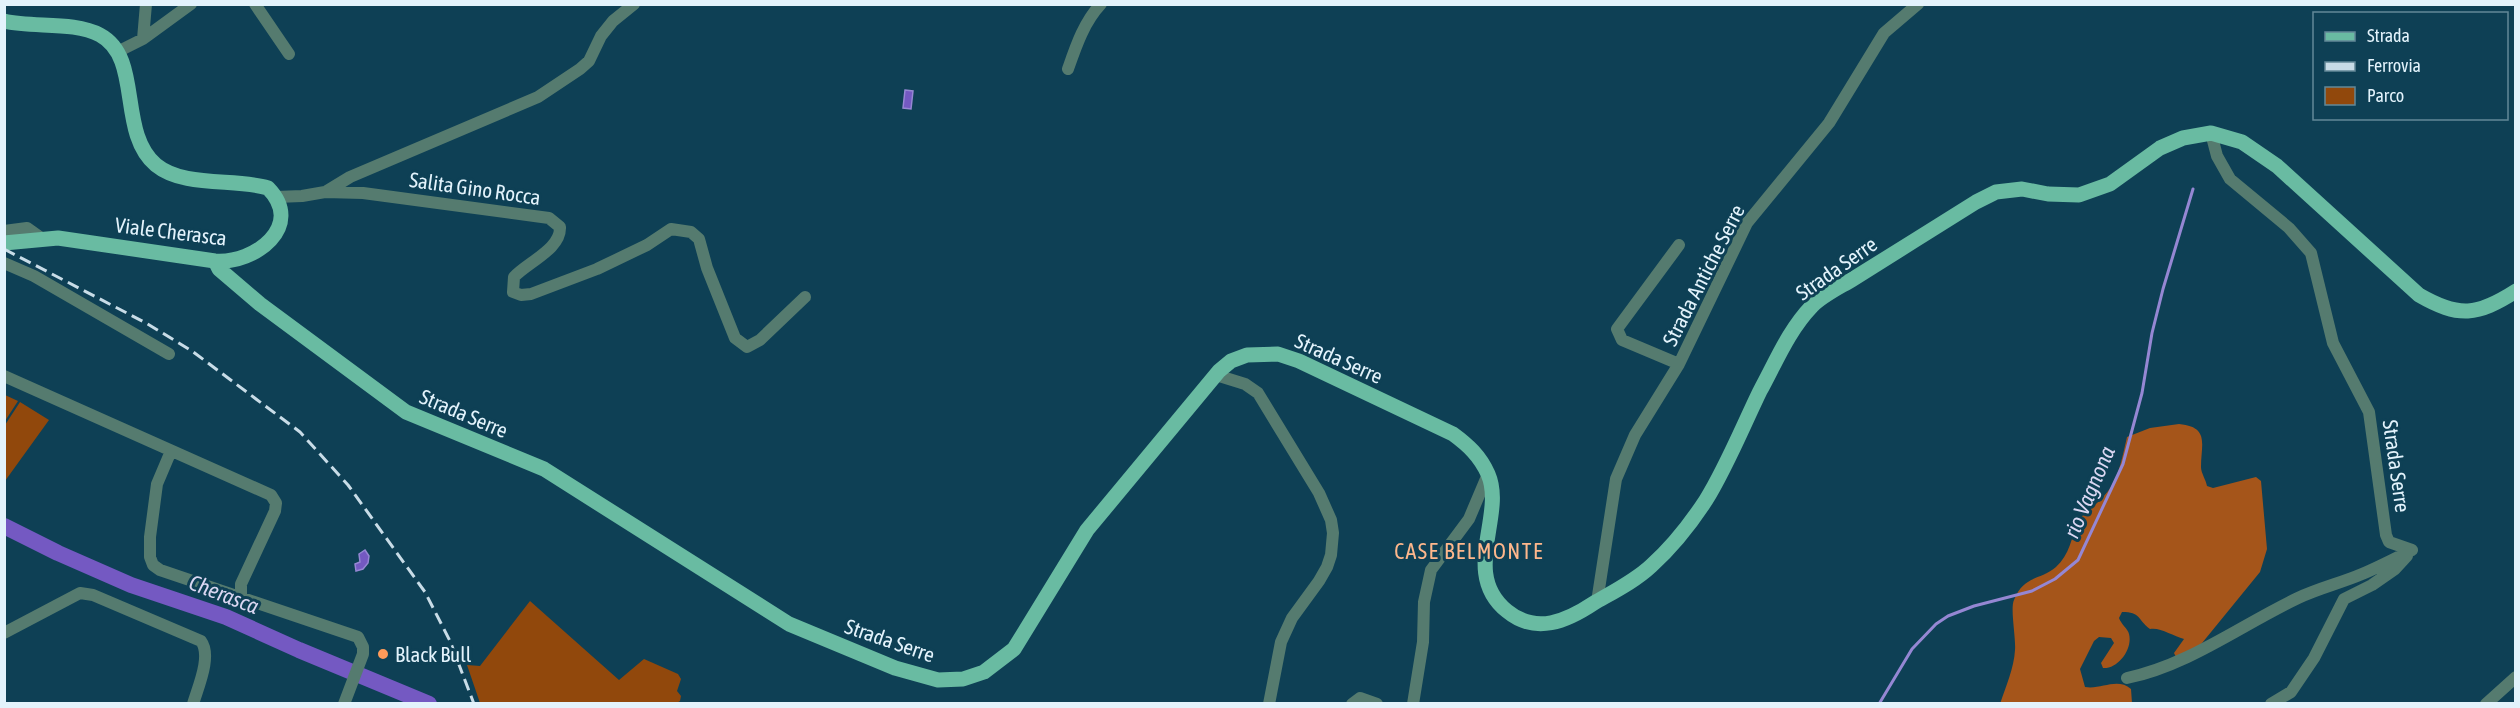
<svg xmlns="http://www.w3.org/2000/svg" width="2520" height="708" font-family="'Asap Condensed',sans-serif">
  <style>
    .green { fill: #91480c }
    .forest { fill: #a5551a }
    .water { fill: #7459c2; stroke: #9587d3; stroke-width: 1.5 }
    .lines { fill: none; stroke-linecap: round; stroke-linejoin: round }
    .stream { stroke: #9587d3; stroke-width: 3 }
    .river { stroke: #7459c2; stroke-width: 16 }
    .minor { stroke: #557b6f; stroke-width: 12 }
    .major { stroke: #69bba2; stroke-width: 15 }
    .rail { stroke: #c8dce7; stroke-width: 3; stroke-dasharray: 12 6; stroke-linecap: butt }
    .poi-dot { fill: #ff9b5a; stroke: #0e4055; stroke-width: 2 }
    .labels { text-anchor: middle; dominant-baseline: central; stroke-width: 6; stroke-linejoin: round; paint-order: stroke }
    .street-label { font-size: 21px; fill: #e3f3fc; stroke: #0e4055 }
    .poi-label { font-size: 21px; fill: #e3f3fc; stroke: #0e4055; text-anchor: start }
    .water-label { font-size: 22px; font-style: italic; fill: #dad7f2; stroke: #0e4055 }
    .neighbourhood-label { font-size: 22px; letter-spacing: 1.5px; fill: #feb78c; stroke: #0e4055 }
  </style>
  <rect width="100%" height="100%" fill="#0e4055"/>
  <path class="green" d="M5 395 18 401 5 421Z
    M20 402 49 420 5 481V425Z
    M530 601 619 680 644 659 678 674 681 679 677 691 681 696 680 701 675 704 480 703 467 665 480 666Z"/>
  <path class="forest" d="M2179 424C2210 427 2201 444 2201 467 2201 473 2206 480 2207 486L2213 488 2256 477 2261 481 2267 549 2260 572 2198 648 2177 659 2174 653 2184 639C2173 636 2160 627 2150 629 2137 619 2141 612 2122 612L2119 618C2121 624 2128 629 2129 634 2133 649 2118 669 2103 668L2101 663 2114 643 2111 638 2099 637 2094 641 2080 669 2085 687C2101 690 2117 677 2131 689L2132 703 2000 704C2006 686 2014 668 2015 650 2016 637 2010 608 2014 600 2024 575 2039 581 2056 567 2069 555 2073 537 2076 521 2115 489 2116 486 2127 437L2150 428Z"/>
  <path class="water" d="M905 90 913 91 911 109 903 108Z
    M365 550 369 556 368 563 363 569 356 571 355 564 360 562 359 554Z"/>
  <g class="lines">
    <path class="stream" d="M1879 704 1912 649 1936 624 1948 616 1974 606 2032 591 2055 579 2078 560 2123 464 2142 393 2152 333 2163 289 2193 189"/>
    <path class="river" d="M4 526 58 553 131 585 226 617 299 650 429 704"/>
    <path class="minor" d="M255 4 289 54
      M143 39 146 4
      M117 52 143 39 191 4
      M1068 69C1076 46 1084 22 1101 4
      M2211 133 2217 156 2230 179 2289 228 2311 253 2333 343 2369 412 2386 535 2389 542 2412 550
      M327 191 350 177 538 97 580 69 589 61 601 36 613 21 634 4
      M276 197 302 196 325 192 363 193 549 218 560 227C561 249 528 262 514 277L513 292 521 295 531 294 597 269 647 245 671 229 691 232 699 239 707 268 735 338 747 347 760 340 805 297
      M4 231 27 228 41 238
      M1679 245 1617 329 1622 340 1679 364
      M4 263 34 276 169 354
      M1216 375 1245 384 1258 393 1319 493 1331 520 1333 533 1331 555 1327 567 1319 581 1292 618 1281 642 1269 704
      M4 376 271 495 276 503 275 511 241 584V598
      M171 451 157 484 150 537V557L153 565 160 570 358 637 363 647V654L344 704
      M1597 602 1616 479 1635 435 1679 364 1747 223 1829 123 1884 33 1918 4
      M4 633 80 593 93 595 201 641C212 656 198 687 193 704
      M2127 678C2189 665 2241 625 2298 598 2319 588 2341 583 2362 574 2379 567 2396 558 2412 550
      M1352 704 1360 698 1377 704
      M1413 704 1423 642 1424 602 1431 570 1469 519 1488 474
      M2271 704 2291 692 2314 658 2344 599 2372 585 2395 569 2407 556
      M2486 704 2516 677"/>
    <path class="major" d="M4 21C33 28 74 21 100 35 143 58 117 132 156 165 184 188 235 178 268 188 305 226 255 264 215 261L58 238 4 243
      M215 261 219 269 260 304 406 412 544 469 789 624 895 668 938 680 963 679 984 672 1014 649 1087 530 1219 371 1231 361 1247 355 1278 354 1299 361 1453 434C1468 445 1480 456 1488 474 1506 515 1460 573 1507 611 1536 635 1567 621 1594 603 1613 592 1635 581 1651 566 1671 548 1691 523 1706 500 1726 468 1743 426 1760 391 1776 362 1788 331 1812 306 1823 295 1840 287 1853 279 1894 253 1935 228 1976 202L1996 192 2022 189 2048 194 2079 195 2110 184 2160 148 2183 138 2211 133 2242 142 2277 166 2419 295C2459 318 2477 316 2516 291"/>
    <path class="rail" d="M4 249 146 323 192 351 300 432 348 485 425 592 450 641 474 704"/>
  </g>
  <circle class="poi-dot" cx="383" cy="654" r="6"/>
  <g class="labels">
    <g class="street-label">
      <text transform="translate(475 188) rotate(8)">Salita Gino Rocca</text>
      <text transform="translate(171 231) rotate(7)">Viale Cherasca</text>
      <text transform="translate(1836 268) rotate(-35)">Strada Serre</text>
      <text transform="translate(1703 275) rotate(-63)">Strada Antiche Serre</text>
      <text transform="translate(1339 358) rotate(24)">Strada Serre</text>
      <text transform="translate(464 413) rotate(23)">Strada Serre</text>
      <text transform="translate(2397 466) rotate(82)">Strada Serre</text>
      <text transform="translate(890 640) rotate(19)">Strada Serre</text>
    </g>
    <g class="poi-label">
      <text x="395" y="654">Black Bull</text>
    </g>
    <g class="water-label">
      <text transform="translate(2089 492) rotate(-67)">rio Vagnona</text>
      <text transform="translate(224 594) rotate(21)">Cherasca</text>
    </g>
    <g class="neighbourhood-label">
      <text x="1469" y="551">CASE BELMONTE</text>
    </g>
  </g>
  <rect width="2520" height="708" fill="none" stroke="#e3f3fc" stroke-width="12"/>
  <rect x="2313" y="12" width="195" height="108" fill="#0e4055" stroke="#638898" stroke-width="1.5"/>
  <rect x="2325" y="32" width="30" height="9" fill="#69bba2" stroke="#638898" stroke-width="1.5"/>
  <text x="2367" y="42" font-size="18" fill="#e3f3fc">Strada</text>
  <rect x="2325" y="62" width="30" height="9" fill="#c8dce7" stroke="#638898" stroke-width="1.5"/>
  <text x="2367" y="72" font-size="18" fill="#e3f3fc">Ferrovia</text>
  <rect x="2325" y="87" width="30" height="18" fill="#91480c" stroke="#638898" stroke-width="1.5"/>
  <text x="2367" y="102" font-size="18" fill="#e3f3fc">Parco</text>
</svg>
